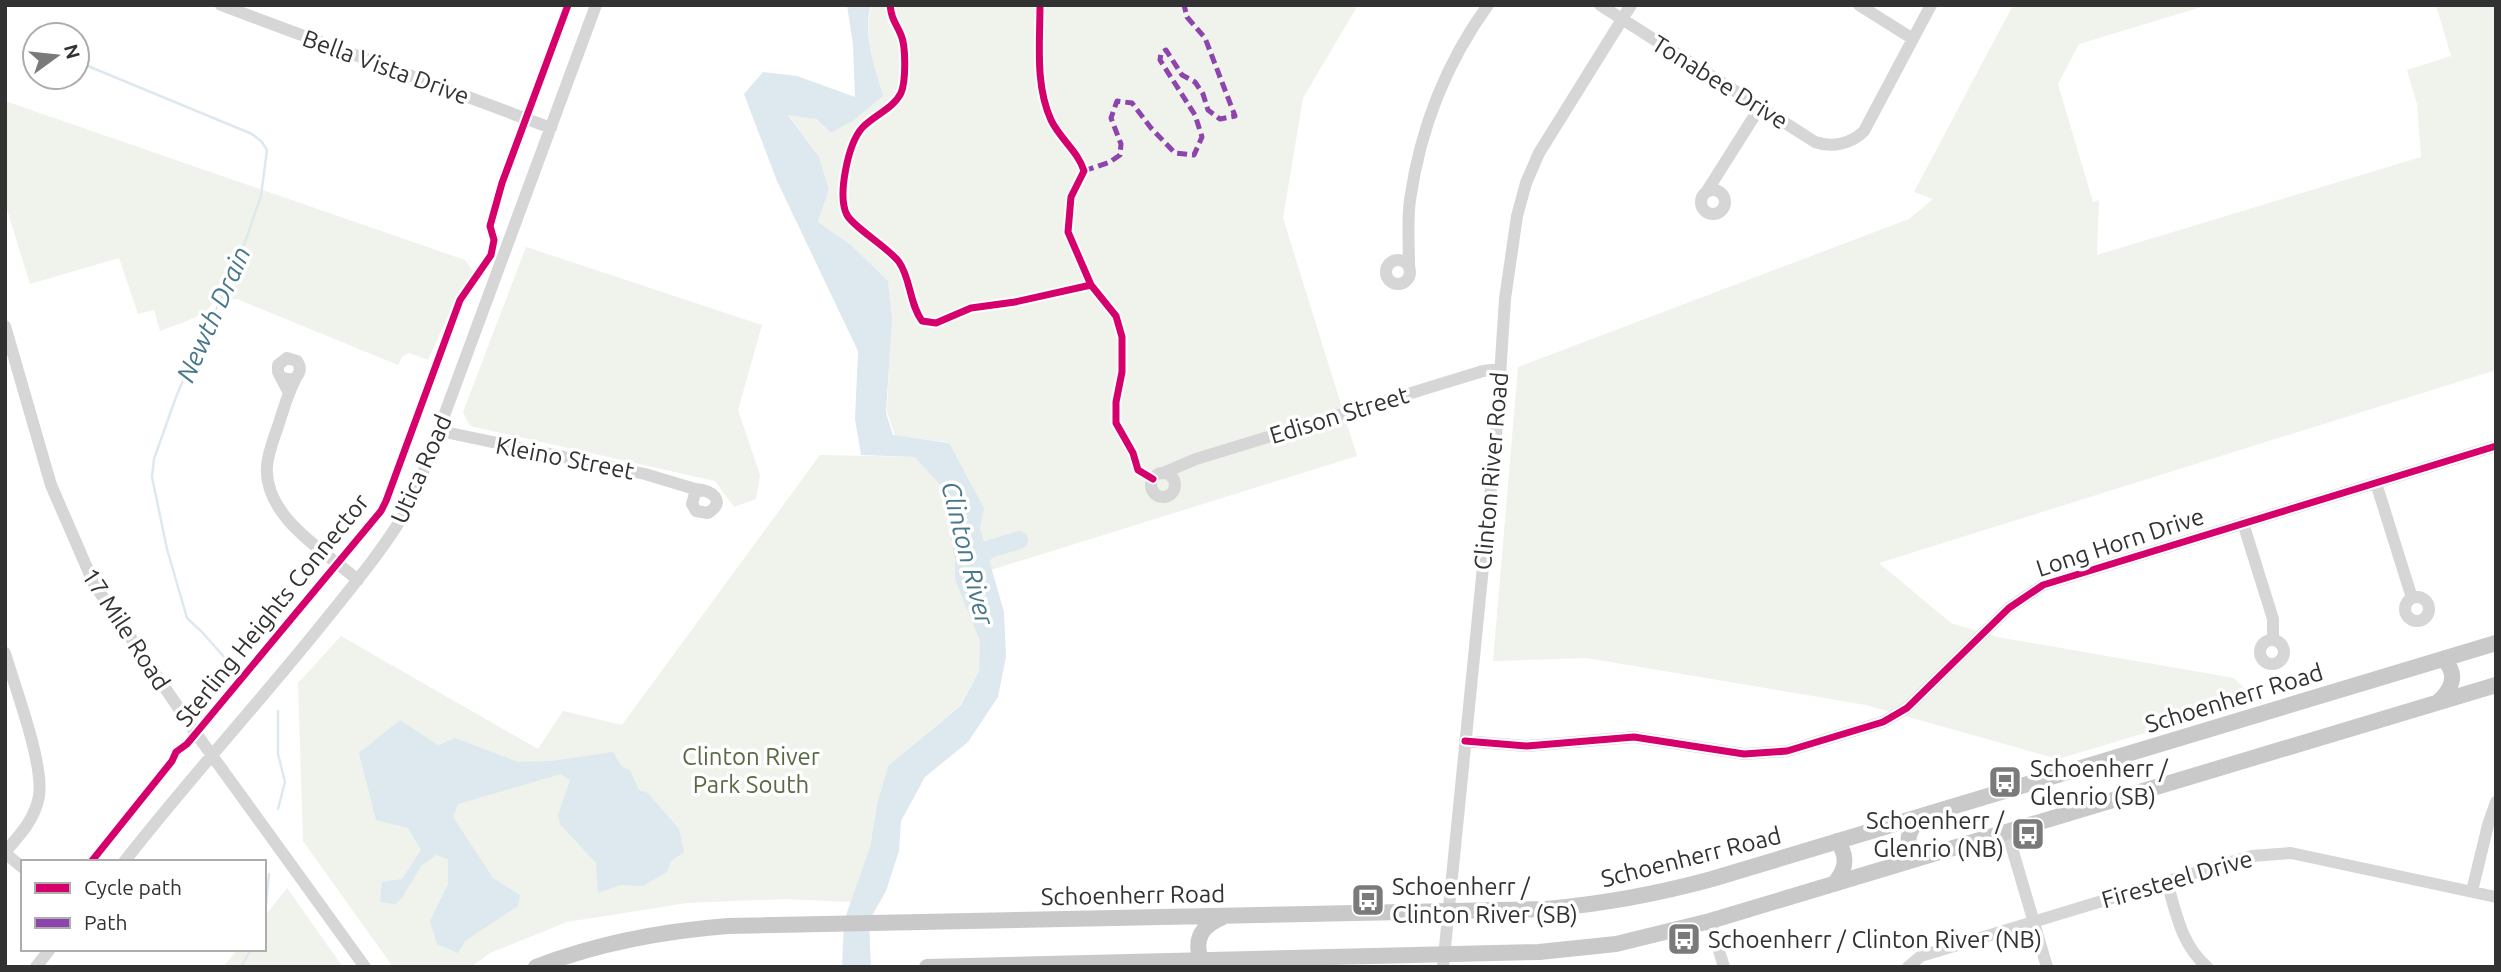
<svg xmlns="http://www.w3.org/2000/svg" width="2501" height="972" font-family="Ubuntu,sans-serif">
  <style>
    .green { fill: #f0f2ec }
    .water { fill: #dde9ef }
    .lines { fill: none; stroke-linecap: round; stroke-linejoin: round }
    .stream { stroke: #dde9ef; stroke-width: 2.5 }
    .river { stroke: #dde9ef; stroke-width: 18 }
    .minor { stroke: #d6d6d6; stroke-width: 12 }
    .major { stroke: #c9c9c9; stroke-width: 16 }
    .quiet { stroke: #8e44ad; stroke-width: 5; stroke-dasharray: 10 5; stroke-linecap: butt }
    .cycleway-casing { stroke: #fff; stroke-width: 11 }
    .cycleway { stroke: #d6006c; stroke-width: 7 }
    .labels { text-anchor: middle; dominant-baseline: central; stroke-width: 7; stroke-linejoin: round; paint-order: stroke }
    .street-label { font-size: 24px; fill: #323232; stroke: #fff }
    .park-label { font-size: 24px; fill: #586944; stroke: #fff }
    .poi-label { font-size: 24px; fill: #323232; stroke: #fff; text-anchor: start }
    .water-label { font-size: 26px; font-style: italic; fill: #48778b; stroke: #fff }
  </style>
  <rect width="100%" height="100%" fill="#fff"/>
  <path class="green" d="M872 5H1358L1303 98 1283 218 1357 456 991 570 980 528 983 507 948 442 895 436 887 412 891 320 888 281 851 245 818 222 829 189 819 157 788 114 815 119 831 133 882 96C875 68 862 34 872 5Z
    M2013 5H2208L2079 44 2058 84 2093 202 2099 200 2097 255 2421 157 2417 104 2407 70 2451 56 2436 5H2496V370L1879 563 1951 623 1997 637 2234 678 2255 700 2058 759 1866 705 1587 658 1493 661 1518 367 1909 219 1933 199 1914 192Z
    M5 101 465 260 473 271 472 276 457 296 428 360 409 353 403 356 398 365 237 299 214 301C206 318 176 324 160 331L154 310 138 314 119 258 30 284 5 203Z
    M526 247 762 325 738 410 760 475 756 499 734 507 715 481 470 426 463 412Z
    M820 455 916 457 942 487 955 561V580L981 641 979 671 959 706 888 766 877 804 870 847 851 902 785 899 687 903 567 922 490 953 471 967H393L303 841 298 683 341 636 538 749 563 711 622 725Z
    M287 888 343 967H223L238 949H264V917Z"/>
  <path class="water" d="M847 5H871C862 34 875 68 883 96L854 120 831 133 816 119 788 115 819 157 829 189 818 222 851 245 888 281 892 320 886 413 893 435 949 443 984 508 980 528 1004 612 1006 657 998 697 968 742 925 777 901 821 899 851 886 891 869 921 871 967H842L844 921 870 847 877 804 888 766 960 706 979 671 980 641 955 580V561L942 487 915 457 861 455 855 419 858 351 777 181 744 94 763 72 797 76 855 97 853 45Z
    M400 720 438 745 455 738 518 762 552 761 613 752 622 767 630 770 639 790 648 793 679 829 684 852 671 861 667 872 643 886 620 885 598 893 596 863 560 824 558 815 570 780 561 774 458 804 453 817 493 878 520 895 518 906 465 941 458 953 437 944 430 921 448 884V859L436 855 421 866 402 898 395 904 380 902 382 882 402 879 421 850 408 828 376 820 359 753Z"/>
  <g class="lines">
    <path class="stream" d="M71 35V34
      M77 56 83 64 252 134 262 142 267 150 261 196 231 282 203 333 176 397 154 459 152 477 167 549 187 618 202 632 233 667
      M278 711V754L285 782 278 809
      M264 925 269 874
      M241 967 251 949"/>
    <path class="river" d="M973 567 987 550 1019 540"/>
    <path class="minor" d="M221 5 551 128
      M1600 5 1815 142C1832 148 1851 144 1864 131L1931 5
      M1859 5 1913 39
      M1701 202a12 12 0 1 1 24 0a12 12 0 1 1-24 0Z
      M1707 191 1760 107
      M1386 272a12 12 0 1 1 24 0a12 12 0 1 1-24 0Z
      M1409 266C1409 244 1407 221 1410 200 1420 130 1446 63 1488 5
      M5 326 51 485 94 584 195 732 365 967
      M282 378 293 380C300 375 302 368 297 361L287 358 278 365V372L289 393
      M296 378C287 394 283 412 277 429 273 441 268 453 267 466 263 516 324 551 358 580
      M440 431 645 474 695 489C712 490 727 501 708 513L696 511 692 504 695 493 703 490
      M1151 485a12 12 0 1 1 24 0a12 12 0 1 1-24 0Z
      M1163 473 1196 459 1483 371 1500 369
      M2376 483 2412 598
      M2243 523 2273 619V640
      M2405 609a12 12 0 1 1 24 0a12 12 0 1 1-24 0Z
      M2260 652a12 12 0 1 1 24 0a12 12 0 1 1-24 0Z
      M5 653C15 688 44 763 39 796 35 819 20 835 5 852
      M1465 741 1527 746 1634 737 1744 754 1787 751 1883 722 1907 708 2009 608 2043 585 2496 446
      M2007 831 2047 967
      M5 853 23 868
      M124 862C188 780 258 704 323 623 356 582 389 543 414 497L596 5
      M2167 882C2176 913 2181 944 2207 967
      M2472 891 2488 825 2496 802
      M1710 921 1724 967
      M36 967 50 949
      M1443 967 1496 437 1505 299 1517 216 1526 183 1539 153 1631 5
      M1908 967 1921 956 2231 862 2252 856 2291 853 2496 897"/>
    <path class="major" d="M2438 702C2452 689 2459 674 2443 659
      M1916 859C1904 841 1907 831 1922 816
      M1834 884C1846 870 1849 857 1837 841
      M1201 960C1193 938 1203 925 1223 917
      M536 967C598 943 663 931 728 926L1546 909C1603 904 1657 894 1712 879L2496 643
      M927 967 1539 952 1616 944 1710 921 2496 685"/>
    <path class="quiet" d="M1084 171 1110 162 1120 155 1121 144 1111 118 1117 101 1132 103 1151 128 1175 153 1194 155 1202 137 1195 115 1160 60 1161 53 1166 50 1182 75 1195 82 1203 94 1208 110 1220 119 1235 116 1205 38 1187 17 1184 5"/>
    <defs>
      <path id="cycleway" d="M890 5C892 21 895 21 901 35 906 46 906 81 901 93 893 109 874 115 862 128 848 144 837 196 847 215 854 228 888 247 899 262 911 279 909 303 922 321L936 323 971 308 1015 302 1091 285
        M1040 5C1040 43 1035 85 1051 120 1060 139 1078 151 1084 171L1071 197 1068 232 1091 285 1116 316 1122 337V372L1116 402V423L1133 453 1138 470 1153 479
        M1465 741 1527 746 1634 737 1744 754 1787 751 1883 722 1907 708 2009 608 2043 585 2496 446
        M91 862 172 761 176 752 187 744 381 511 386 501 460 300 491 255 494 240 490 226 502 183 568 5"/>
    </defs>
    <use href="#cycleway" class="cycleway-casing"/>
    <use href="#cycleway" class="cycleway"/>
  </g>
  <defs>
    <symbol id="bus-square" viewBox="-11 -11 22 22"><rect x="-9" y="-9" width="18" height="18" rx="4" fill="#7a7a7a" stroke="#fff"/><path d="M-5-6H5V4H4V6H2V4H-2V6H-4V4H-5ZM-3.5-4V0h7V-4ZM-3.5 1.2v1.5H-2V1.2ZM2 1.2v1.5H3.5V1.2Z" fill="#fff"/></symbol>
  </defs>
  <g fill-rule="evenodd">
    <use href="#bus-square" x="1986" y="763" width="38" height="38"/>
    <use href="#bus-square" x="2009" y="815" width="38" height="38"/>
    <use href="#bus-square" x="1349" y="881" width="38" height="38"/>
    <use href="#bus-square" x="1665" y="920" width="38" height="38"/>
  </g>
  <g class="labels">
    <g class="street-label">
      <text transform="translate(386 67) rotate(20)">Bella Vista Drive</text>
      <text transform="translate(1720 82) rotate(32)">Tonabee Drive</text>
      <text transform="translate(1339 415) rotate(-17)">Edison Street</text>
      <text transform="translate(565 458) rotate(11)">Kleino Street</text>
      <text transform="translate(421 469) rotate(-66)">Utica Road</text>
      <text transform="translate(1491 471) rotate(-85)">Clinton River Road</text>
      <text transform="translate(2120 542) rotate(-18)">Long Horn Drive</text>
      <text transform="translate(272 610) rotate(-51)">Sterling Heights Connector</text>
      <text transform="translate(126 629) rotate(57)">17 Mile Road</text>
      <text transform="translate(2234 698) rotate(-17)">Schoenherr Road</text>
      <text transform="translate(1691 857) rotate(-14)">Schoenherr Road</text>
      <text transform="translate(2177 879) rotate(-16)">Firesteel Drive</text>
      <text transform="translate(1133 895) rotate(-1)">Schoenherr Road</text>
    </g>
    <g class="park-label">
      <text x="751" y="756">Clinton River<tspan x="751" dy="28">Park South</tspan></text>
    </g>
    <g class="poi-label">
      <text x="2030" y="768">Schoenherr /<tspan x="2030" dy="28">Glenrio (SB)</tspan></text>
      <text x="2004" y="820" text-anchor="end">Schoenherr /<tspan x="2004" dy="28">Glenrio (NB)</tspan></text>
      <text x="1392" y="886">Schoenherr /<tspan x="1392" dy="28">Clinton River (SB)</tspan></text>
      <text x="1708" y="939">Schoenherr / Clinton River (NB)</text>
    </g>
    <g class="water-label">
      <text transform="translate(213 314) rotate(-66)">Newth Drain</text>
      <text transform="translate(968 553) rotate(76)">Clinton River</text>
    </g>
  </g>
  <rect width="2501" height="972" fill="none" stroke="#323232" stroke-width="14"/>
  <rect x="21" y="860" width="245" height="91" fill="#ffffff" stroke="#adadad" stroke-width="2"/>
  <rect x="35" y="883" width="35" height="10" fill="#d6006c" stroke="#adadad" stroke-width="2"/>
  <text x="84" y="895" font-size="21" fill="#323232">Cycle path</text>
  <rect x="35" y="918" width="35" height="10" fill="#8e44ad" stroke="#adadad" stroke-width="2"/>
  <text x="84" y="930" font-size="21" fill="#323232">Path</text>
  <g transform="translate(56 56) rotate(75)"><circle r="33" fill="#ffffff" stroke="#adadad" stroke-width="2"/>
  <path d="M0-5L12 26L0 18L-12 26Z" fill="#7a7a7a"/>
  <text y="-10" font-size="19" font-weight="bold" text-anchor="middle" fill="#323232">N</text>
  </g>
</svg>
